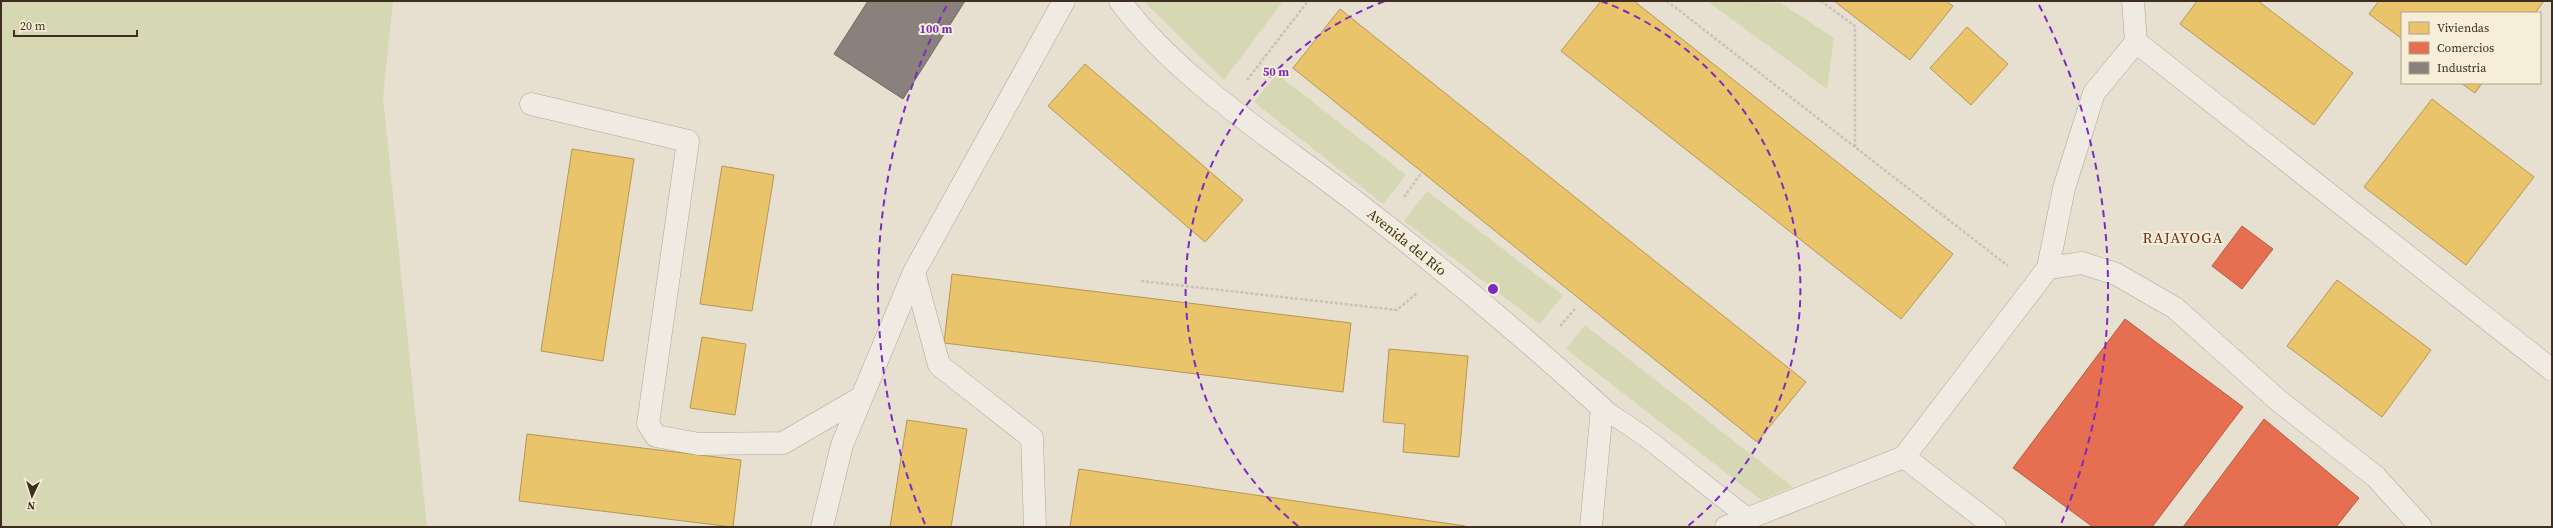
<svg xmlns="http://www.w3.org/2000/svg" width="2553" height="528" font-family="'Source Serif 4',serif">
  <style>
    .green { fill: #d6d7b3 }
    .homes { fill: #e9c46a; stroke: #b59754 }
    .shops { fill: #e76f51; stroke: #b45c42 }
    .industry { fill: #8a817c; stroke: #736860 }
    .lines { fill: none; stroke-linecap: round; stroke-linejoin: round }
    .lane-casing { stroke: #ada599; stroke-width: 20 }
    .street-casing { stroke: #ada599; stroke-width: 23 }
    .path { stroke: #c8c2b9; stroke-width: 2.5; stroke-dasharray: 3 2; stroke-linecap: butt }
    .lane { stroke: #efebe3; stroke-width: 19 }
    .street { stroke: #efebe3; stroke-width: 22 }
    .ring { fill: none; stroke: #7b2cbf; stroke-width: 2; stroke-dasharray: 7 5 }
    .labels { text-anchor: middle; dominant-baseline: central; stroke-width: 4; stroke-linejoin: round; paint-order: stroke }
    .street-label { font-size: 14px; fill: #3d2e20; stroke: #f7eed8 }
    .neighbourhood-label { font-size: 15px; letter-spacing: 1px; fill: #6b2e1e; stroke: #f7eed8 }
    .centre { fill: #7b2cbf; stroke: #f7eed8; stroke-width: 2 }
    .ring-label { font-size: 12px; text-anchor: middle; font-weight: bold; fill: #7b2cbf; stroke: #f7eed8; stroke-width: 4; stroke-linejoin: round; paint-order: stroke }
  </style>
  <rect width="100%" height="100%" fill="#e7e0d1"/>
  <path class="green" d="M1 1H393L383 98 427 527H1Z
    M1143 1H1283L1224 80Z
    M1707 1 1781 3 1834 38 1827 89Z
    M1277 74 1406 175 1383 204 1254 102Z
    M1427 191 1563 295 1540 324 1404 221Z
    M1585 325 1793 487 1761 500 1566 349Z"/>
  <path class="homes" d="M1601 1H1634L1953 254 1901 319 1561 51Z
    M1834 1H1946L1953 6 1910 60Z
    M2197 1H2258L2353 73 2314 125 2180 24Z
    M2379 1H2544L2535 13H2402V39L2369 14Z
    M1340 9 1806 382 1757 442 1293 68Z
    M1967 27 2008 64 1971 105 1930 68Z
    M1085 64 1243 200 1205 242 1048 106Z
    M2461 83H2482L2475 93Z
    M2432 99 2534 177 2466 265 2364 187Z
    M572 149 634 159 603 361 541 351Z
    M722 166 774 175 752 311 700 304Z
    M952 274 1351 323 1343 392 944 343Z
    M2337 280 2431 350 2382 417 2287 346Z
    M702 337 746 344 735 415 690 408Z
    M1389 349 1468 356 1459 457 1403 452 1405 424 1383 422Z
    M907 420 967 429 951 527H890Z
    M527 434 741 460 733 527 519 501Z
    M1079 469 1465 526V527H1070Z"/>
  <path class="shops" d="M2242 226 2273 249 2242 289 2212 266Z
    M2125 319 2243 407 2152 527H2093L2013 468Z
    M2264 419 2359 498 2336 527H2183Z"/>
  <path class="industry" d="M868 1H965L903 99 834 54Z"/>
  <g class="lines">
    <defs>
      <path id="lane" d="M1602 408 1644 436 1748 518"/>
      <path id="street" d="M1120 1C1177 78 1272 138 1348 196 1436 263 1521 334 1602 408L1591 527
        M2133 1 2136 42 2552 370
        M531 104 688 141 648 424 656 436 699 444 783 443 862 397
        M2048 268 2082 263 2116 274 2175 308 2279 401 2376 477 2421 527
        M914 272 939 365 1032 438 1035 527
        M1904 457 1995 527
        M822 527 842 445 914 272 1064 1
        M1726 527 1904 457 2048 268 2064 188 2094 93 2136 42"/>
    </defs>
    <use href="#lane" class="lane-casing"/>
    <use href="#street" class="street-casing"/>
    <path class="path" d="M1667 1 2008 266
      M1821 1 1855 26V147
      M1247 80 1308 1
      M1404 197 1422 172
      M1141 281 1397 310 1417 293
      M1560 326 1575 309"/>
    <use href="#lane" class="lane"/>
    <use href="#street" class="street"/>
  </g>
  <g class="ring">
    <path d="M1298 526A307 307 0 0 1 1385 1M1601 1A307 307 0 0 1 1688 526"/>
    <path d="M925 524A615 615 0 0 1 947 5M2039 5A615 615 0 0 1 2061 524"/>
  </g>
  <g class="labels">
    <g class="street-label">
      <text transform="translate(1407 242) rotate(39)">Avenida del Río</text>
    </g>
    <g class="neighbourhood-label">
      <text x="2183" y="237">RAJAYOGA</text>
    </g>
  </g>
  <circle cx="1493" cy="289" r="6" class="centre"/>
  <g class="ring-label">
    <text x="936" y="33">100 m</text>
    <text x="1276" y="76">50 m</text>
  </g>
  <rect width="2553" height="528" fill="none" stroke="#3d2e20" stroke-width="4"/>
  <rect x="2401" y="12" width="140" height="72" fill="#f7eed8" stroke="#ada18e"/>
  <rect x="2409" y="22" width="20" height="12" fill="#e9c46a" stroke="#ada18e"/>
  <text x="2437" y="32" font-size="12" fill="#3d2e20">Viviendas</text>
  <rect x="2409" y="42" width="20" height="12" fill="#e76f51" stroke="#ada18e"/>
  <text x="2437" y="52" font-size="12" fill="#3d2e20">Comercios</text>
  <rect x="2409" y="62" width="20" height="12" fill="#8a817c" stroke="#ada18e"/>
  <text x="2437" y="72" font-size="12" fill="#3d2e20">Industria</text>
  <g transform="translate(32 496) rotate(184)" stroke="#f7eed8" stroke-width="3" paint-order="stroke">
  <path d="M0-3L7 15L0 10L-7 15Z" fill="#3d2e20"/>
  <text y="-6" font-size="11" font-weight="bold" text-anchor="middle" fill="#3d2e20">N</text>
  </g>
  <path d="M14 30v6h123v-6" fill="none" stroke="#3d2e20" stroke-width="2"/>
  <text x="20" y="30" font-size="12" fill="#3d2e20" stroke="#f7eed8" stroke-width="3" paint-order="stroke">20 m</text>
</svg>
